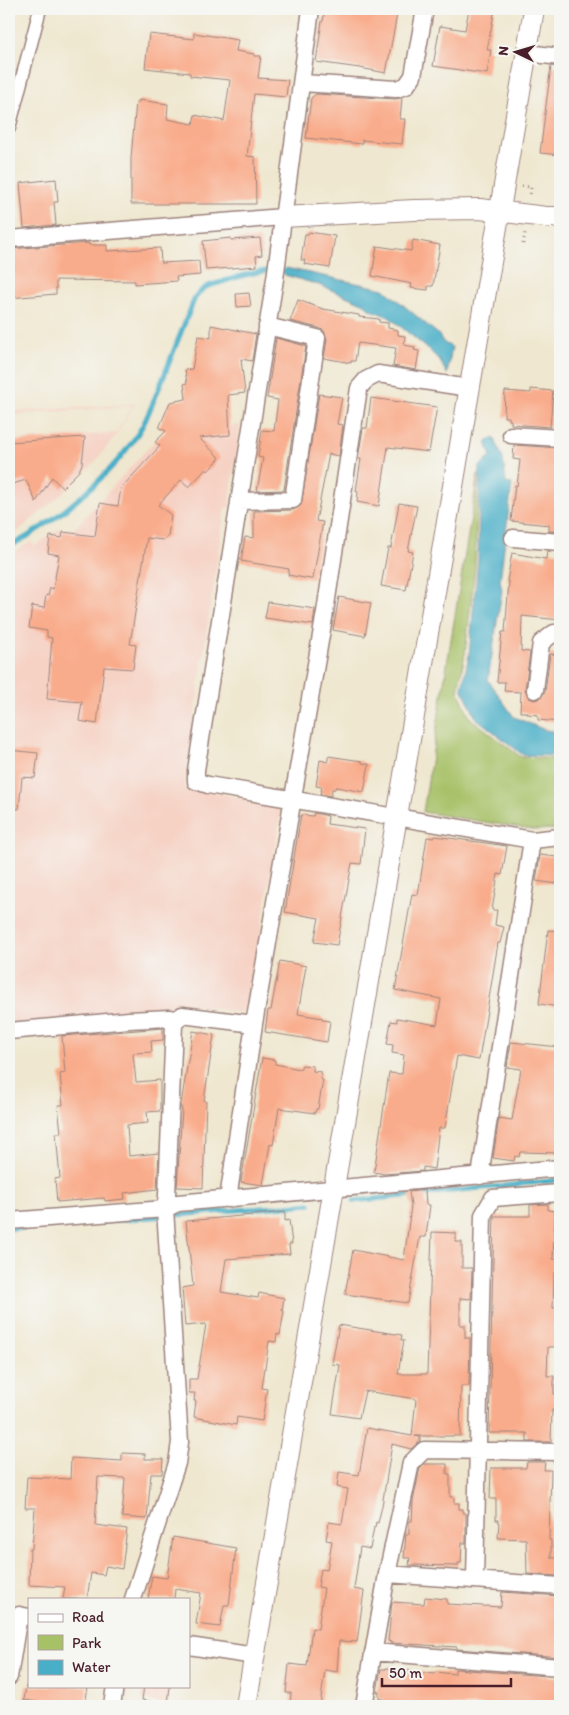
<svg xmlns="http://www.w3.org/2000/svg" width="569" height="1715" font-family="Itim,sans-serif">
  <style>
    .built { fill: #f6d2c4 }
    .green { fill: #a7c167; stroke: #787049 }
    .water { fill: #49afc8; stroke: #4a677a }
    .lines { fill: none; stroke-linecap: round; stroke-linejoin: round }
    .stream { stroke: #49afc8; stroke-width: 5 }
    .building { fill: #f9ac8b }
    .pedestrian-casing { stroke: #9c837d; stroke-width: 15 }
    .minor-casing { stroke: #9c837d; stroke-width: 19 }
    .tertiary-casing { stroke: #9c837d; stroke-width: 22 }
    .path { stroke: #9c837d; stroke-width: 3; stroke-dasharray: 1 4; stroke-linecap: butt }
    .pedestrian { stroke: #fff; stroke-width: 12 }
    .minor { stroke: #fff; stroke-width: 16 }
    .tertiary { stroke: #fff; stroke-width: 20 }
  </style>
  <rect width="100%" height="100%" fill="#f6f6f2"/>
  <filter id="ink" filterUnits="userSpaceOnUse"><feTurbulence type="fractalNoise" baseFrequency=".02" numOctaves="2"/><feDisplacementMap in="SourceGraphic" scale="10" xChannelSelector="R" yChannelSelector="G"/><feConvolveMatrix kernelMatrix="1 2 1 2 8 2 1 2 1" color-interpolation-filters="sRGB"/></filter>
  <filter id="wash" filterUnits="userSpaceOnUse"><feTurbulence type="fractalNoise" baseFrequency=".0096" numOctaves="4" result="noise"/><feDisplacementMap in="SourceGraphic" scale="20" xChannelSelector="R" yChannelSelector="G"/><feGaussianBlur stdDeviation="1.12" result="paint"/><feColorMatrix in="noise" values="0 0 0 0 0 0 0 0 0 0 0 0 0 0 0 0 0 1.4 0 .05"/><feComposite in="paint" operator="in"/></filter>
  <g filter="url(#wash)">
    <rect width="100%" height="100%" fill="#efe7cf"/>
    <path class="built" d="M135 404 116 435 94 463 70 487 17 532 9 537V485L26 480 55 481 68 479 79 471 82 464 83 458 81 451 68 438 9 443V441L116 433 133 406 9 415V412Z
      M240 425 229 508H225L184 787 276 804 281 811 249 1004 240 1013 182 1003 160 1015 9 1025V554L31 542 35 546 58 529H74L161 434Z"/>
    <path class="green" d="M478 474 475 567 465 654 458 690 470 718 521 757 560 759V829L533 830 423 812Z"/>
    <path class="water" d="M286 268 384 289 438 334 444 343 452 347 447 374 440 361 428 349 389 317 369 309 365 304 319 285 285 275Z
      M494 437 503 459 506 483 512 484 500 580 502 590 488 680 514 717 545 730 560 732V756L523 755 476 718 462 688 469 655 478 560 480 466 491 457 486 442Z"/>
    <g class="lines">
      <path class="stream" d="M9 547C57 521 115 474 143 425 151 409 157 392 164 376 174 350 184 324 195 298L202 290 208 286C234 279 265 265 292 273
        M354 1201 560 1180
        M9 1229 310 1204"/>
    </g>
    <g id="blocks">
      <path class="building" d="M325 9H398L386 73 360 68 316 62 322 21H323Z
        M469 9H495L487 50H491L487 74 433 66 440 26 465 30Z
        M194 33 238 40 236 51 254 54V56H261L258 78 288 80 286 97 254 94 247 156 255 157 256 204H131V158L136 102H139V100L168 104 167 119 193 124 195 115 224 121 230 80 190 76V73L145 68 149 34 194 39Z
        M551 66 560 67V155L540 153Z
        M316 94 395 99 402 98 400 119H405L402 144 362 140V144L306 138 311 98Z
        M56 179 58 202H54L56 225 24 228 20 183Z
        M309 232 335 236 330 268 304 264 305 260H301L305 234H308Z
        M231 238V240L260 238 262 255 256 256 257 266 206 270 203 241Z
        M413 240 440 245 433 286H428V290L411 288 412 284 372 276 377 246 411 251Z
        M89 243V245H107V251L160 248 161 263 199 261 200 275 176 277 177 281 135 284V281L56 280V294L9 298V249Z
        M249 293 251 306 237 307 236 294Z
        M298 300 323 309 359 315V317L379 319V322L388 323V328L398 330V335L405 336 404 345 415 347 414 350 419 351 416 370 393 366 396 348 358 343 355 361H351V363L324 358 327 339 324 331 319 328 290 321Z
        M211 325 256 334 252 361 241 359 245 393 228 395 230 435 199 438 220 458 208 471 206 469 189 487 181 480 158 505 171 515 168 536 163 540 147 538 130 644 136 645 133 669 104 667 97 724 79 721 82 702 47 699 52 638 47 637V631L29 628 32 606 44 608 46 595 48 596 50 588 53 589 59 555 48 553 50 536 62 538 63 532 95 536 100 503 118 506 121 488 160 446 155 442 166 431 159 428 170 402 186 399 184 384 187 383 185 370 192 369 198 336 211 338Z
        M276 338 306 346 284 490 257 491 263 458 258 457 262 430 274 431 278 400 267 398Z
        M531 389 553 391 550 427 511 424V420H509V417H504L505 391 531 393Z
        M319 394 342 397 337 424 343 425 339 456 329 454 316 521 323 522 313 579H310L288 575 289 569 241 561 245 537 254 538V511L293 510 301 505Z
        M371 398 437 407 429 452 388 447 379 506 357 502 358 492 356 491 361 459H358L363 428H367Z
        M85 437 82 464 79 471 62 488 52 477 36 502 26 480 9 485V442Z
        M514 445 560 448V532L549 531V525L511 521 515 485 517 486 520 460 513 459Z
        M399 503 417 506 408 551 413 552 406 590 381 586 388 548H391Z
        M547 551 560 552V620L522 616 521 651 530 652 525 689 529 698 534 700 539 699 545 692 550 654 560 655V722L538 720V715L527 714V712H520L521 692 504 691 505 682H497L502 632H505L509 582 507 581 512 553 546 559Z
        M339 597 371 603 365 636 333 630Z
        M268 602 315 609 313 625 265 618Z
        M9 750 38 753 35 778 22 777 19 809 9 808Z
        M328 756 362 761V763L369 764 364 792 336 787 335 789H332L331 796 320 794 322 787 316 786 320 760 328 762Z
        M314 813 328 816 327 824 365 829 361 864 352 863 337 945 314 942 319 918 285 912 301 815 313 816Z
        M435 836 507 846 502 875 498 874 492 910H497L495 925 504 927 500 943H498L479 1060 457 1056 445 1128H439L434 1169 423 1167V1171L384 1174 374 1172 389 1073 402 1074 404 1055 392 1053 393 1045 387 1044 391 1021 397 1022V1018L437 1025 441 999 395 990 412 894 418 895 427 837 434 838Z
        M540 855 557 857V861L560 862 557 884 536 881Z
        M548 930 560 931V1007L539 1004Z
        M280 961 306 966 298 1014 323 1018V1020L330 1021 327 1042 265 1032 268 1010H271Z
        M163 1028V1040L151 1041 152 1052 133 1053 136 1082 160 1080V1111L147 1112 148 1123 127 1125 129 1156 159 1153 157 1189 124 1193 125 1199 105 1201 104 1198 57 1202 55 1179 60 1178 56 1133H61L58 1105H63L60 1074 65 1073 62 1036Z
        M193 1031 214 1035 204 1101H206L203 1188 177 1187 182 1109H181V1104Z
        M511 1042 559 1047 557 1063 560 1064 558 1082H560V1153L520 1152 519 1157 515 1156 514 1161 493 1158 499 1118 512 1120 521 1069 507 1067Z
        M262 1058 275 1060V1064L300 1069 302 1065 313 1066V1071L321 1072 320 1079 323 1080 318 1109H316L315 1113 279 1108 273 1145 270 1144 263 1185 241 1182Z
        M425 1190 426 1205H430L426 1237H420L408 1303 345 1294 353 1250 404 1260 411 1206 409 1192Z
        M548 1204V1210L555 1211 553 1259H560V1274L554 1273 553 1308H560V1347H548L547 1376H554V1394H560V1410H552L551 1442H527V1433H489L494 1216H530V1205Z
        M285 1212V1221L289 1220 292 1244H289L290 1254 226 1259 221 1292 258 1298 259 1293 284 1298 282 1310 284 1311 280 1335 277 1334 276 1342 269 1341 262 1388 267 1389 262 1421 237 1417 236 1425 194 1417 196 1401H194L195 1393H189V1379H197L206 1324 185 1326 182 1288 193 1286 186 1221Z
        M432 1232 456 1233V1242H462V1268H472L471 1299 460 1298V1325H465V1338H470L469 1386H461L460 1436H415L420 1437V1441L411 1449 392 1444 382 1506 378 1523 376 1522 375 1527H374L370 1549 360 1547 354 1589 364 1591 357 1642 339 1641 337 1672 325 1670 320 1706H290L291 1693H286L289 1664 307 1666 312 1628 318 1629 324 1588 318 1587 321 1569 327 1570 332 1541 326 1540 329 1522 342 1524 348 1489 337 1487 339 1472 359 1475 367 1428 412 1436 416 1399 365 1391 359 1418 332 1414 340 1365 332 1364 339 1325 402 1335 401 1340H404L398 1374H427Z
        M122 1453 145 1454V1459H163L162 1474H151L147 1519 122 1517 125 1478 98 1477 95 1525 127 1529 122 1569 106 1566 104 1575 91 1573 87 1599H63L65 1587 29 1585 30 1549H32L35 1508H25L27 1477 70 1479 71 1458 122 1461Z
        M527 1462H545L544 1470H551L549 1540H551V1558H558L557 1576 527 1574 526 1539 498 1538 499 1520H496V1499H490L491 1468H526Z
        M424 1464H447V1474H450V1497H454V1503H459V1509H463V1513H466V1543H462L461 1563H458V1566L409 1565 410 1558H404L406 1534H409V1521H412L413 1501 420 1468Z
        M173 1537 236 1548 229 1605H224L220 1627 196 1624 201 1593 175 1589 174 1599H148L152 1576 167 1578Z
        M502 1592 560 1596V1657L457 1649V1647L390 1643 391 1642 388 1641 392 1602 424 1604 425 1597 447 1599V1604L501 1607Z
        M386 1668 435 1674V1672L455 1674V1669L560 1677V1706H384V1699H379V1692H377L381 1669H386Z
        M26 1686H88L85 1706H63L24 1700Z
        M144 1686H170L168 1704 142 1700Z"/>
    </g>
  </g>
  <g filter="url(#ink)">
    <use href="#blocks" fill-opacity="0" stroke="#9c837d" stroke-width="1"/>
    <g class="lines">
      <defs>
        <path id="pedestrian" d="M9 128 40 9"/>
        <path id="minor" d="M311 9 275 279 196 770V781L208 785 532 840 560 837
          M527 53 560 57
          M302 83 396 89 406 86 413 76 425 9
          M9 239 283 217
          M511 435 560 438
          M239 501 293 500 317 338 267 326
          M513 538 560 542
          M535 690 541 643 554 633H560
          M9 1031 129 1020 169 1018 178 1019
          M480 1176 532 840
          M228 1199 254 1024 325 612 359 388 366 380 378 374 469 388
          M9 1221 165 1209 178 1203 560 1168
          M387 1574 560 1586
          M475 1580 483 1215 493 1198 560 1193
          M133 1599 177 1463 180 1442 165 1209 167 1195 174 1024 182 1015 254 1024
          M189 1646 255 1656
          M373 1652 560 1667
          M9 1677 19 1615 29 1617
          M112 1706 115 1686
          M364 1706 387 1574 411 1463 424 1450 560 1452"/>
        <path id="tertiary" d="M283 217 414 210 480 209 546 217H560
          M246 1706 534 9"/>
      </defs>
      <use href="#pedestrian" class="pedestrian-casing"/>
      <use href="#minor" class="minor-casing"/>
      <use href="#tertiary" class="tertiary-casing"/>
      <path class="path" d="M522 186 531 187 530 197
        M523 244 525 233"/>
      <use href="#pedestrian" class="pedestrian"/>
      <use href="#minor" class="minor"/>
      <use href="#tertiary" class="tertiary"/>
    </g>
  </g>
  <rect width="569" height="1715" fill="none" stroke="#f6f6f2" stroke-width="30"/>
  <rect x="28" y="1598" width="162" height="90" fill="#f6f6f2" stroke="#b1a0a2"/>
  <rect x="38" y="1614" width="25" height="8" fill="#ffffff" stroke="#b1a0a2"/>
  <text x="72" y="1622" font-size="15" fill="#4a1f2b">Road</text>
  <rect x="38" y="1635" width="25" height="15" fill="#a7c167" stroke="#b1a0a2"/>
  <text x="72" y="1648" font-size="15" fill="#4a1f2b">Park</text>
  <rect x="38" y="1660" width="25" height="15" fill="#49afc8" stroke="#b1a0a2"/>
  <text x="72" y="1672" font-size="15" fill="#4a1f2b">Water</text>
  <g transform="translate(516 52) rotate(275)" stroke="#f6f6f2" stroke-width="4" paint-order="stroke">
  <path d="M0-4L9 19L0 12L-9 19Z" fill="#4a1f2b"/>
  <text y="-8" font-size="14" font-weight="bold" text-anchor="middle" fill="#4a1f2b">N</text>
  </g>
  <path d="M382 1678v8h129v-8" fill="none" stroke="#4a1f2b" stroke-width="2.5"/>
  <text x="389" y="1678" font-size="15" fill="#4a1f2b" stroke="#f6f6f2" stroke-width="4" paint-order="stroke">50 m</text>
</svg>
